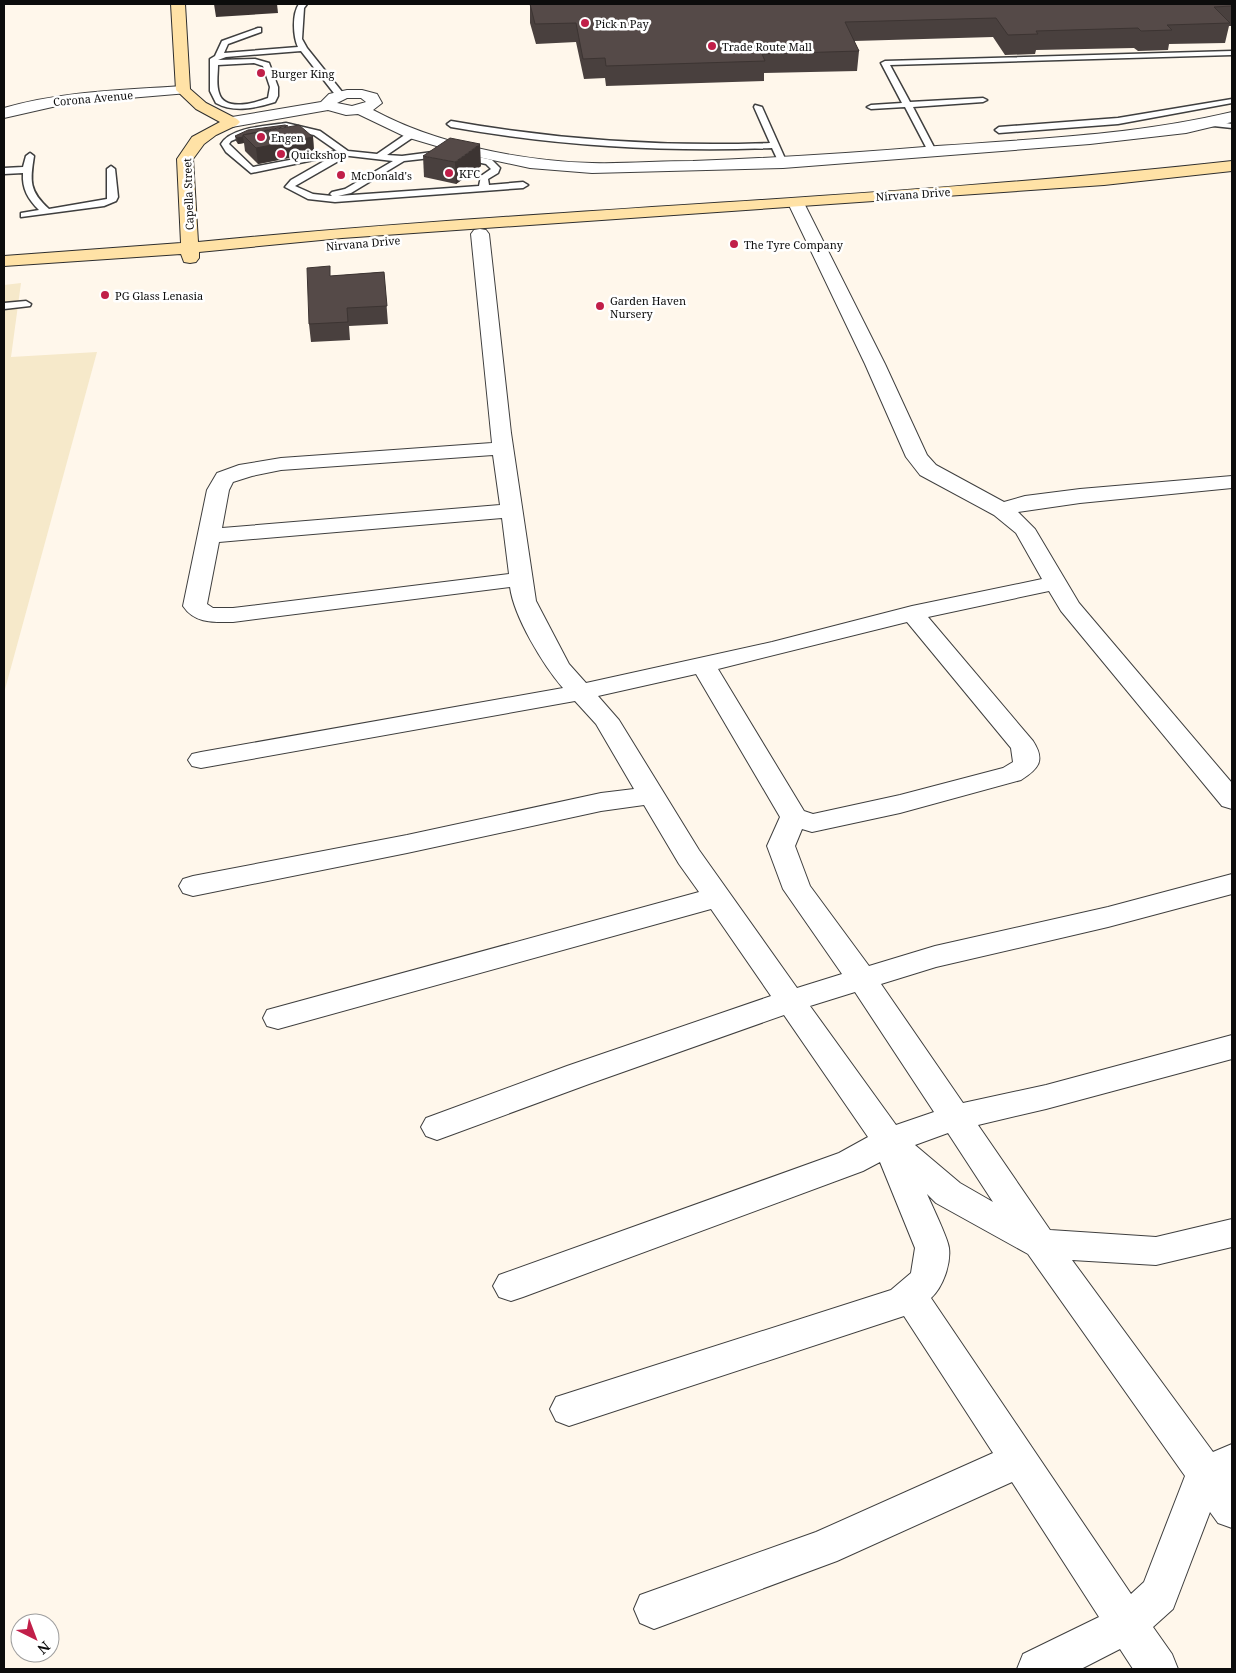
<svg xmlns="http://www.w3.org/2000/svg" width="1236" height="1673" viewBox="0 0 1236 1673" font-family="'Noto Serif',serif">
  <rect width="100%" height="100%" fill="#fff7eb"/>
  <path fill="#f6e9ca" d="M21,283L11,357L97,352L4,693V285Z"/>
  <g fill="none" stroke-linecap="round" stroke-linejoin="round">
    <defs>
      <g id="lane">
        <path d="M299,4H307L304,8L302,39L307,48L343,93V97H337L301,51L226,57L218,60L255,59L269,63L278,87V96L275,102C256,108 234,113 216,103L210,91V59L215,56L222,41L258,28H261V32L228,44L224,53L298,47C293,36 292,14 299,4ZM254,63L263,66L270,87L268,98C255,103 224,112 219,93C216,84 218,74 218,65Z"/>
        <path d="M1232,51V55L890,65L910,102L983,98L987,100L983,102L913,107L936,151L932,154L928,151L905,107L871,109L867,107L871,105L902,103L881,63L885,61Z"/>
        <path d="M1232,99V103L1118,124L999,133L995,130L999,127L1118,118Z"/>
        <path d="M755,105L762,107L787,163L786,165H780L772,148C664,152 558,146 451,127L447,124L451,121C557,140 662,147 770,143L754,107Z"/>
        <path d="M1207,120L1232,124V128L1204,125L1203,123Z"/>
        <path d="M286,123L320,131L348,151L377,154L409,132H415V136L387,155L402,156L448,150L492,160L500,168L498,173L488,179L489,185L523,182L528,185L523,188L335,202L308,199L285,187L291,180L333,156L251,173L226,152L221,144C231,127 267,126 286,123ZM286,129L314,135L337,151L253,167L229,144L231,141L253,132ZM341,155L393,161L345,189L332,192L330,194L332,196L313,194L295,186L342,159L343,157ZM448,156L486,164L491,169L481,176L479,186L338,196L351,193L404,161Z"/>
        <path d="M30,153L34,156C30,181 29,191 49,209L107,199V169L111,166L115,169L118,197L116,201L104,206L21,217V213L39,210C28,199 22,189 23,173L4,174V168L23,167L26,156Z"/>
        <path d="M26,301L31,304L30,306L4,309V303Z"/>
      </g>
      <g id="street">
        <path d="M183,86L188,87L190,90L188,93L70,103L4,118V108C62,91 123,90 183,86Z"/>
        <path d="M347,90H362L377,94L382,103L373,110C436,144 520,161 592,163C625,164 659,161 693,161C774,158 855,153 937,146C1035,139 1136,135 1232,112V122L1186,133L1090,144L783,168L592,173L530,168L460,153L406,137L358,114L346,115L328,110L232,127L227,125L224,122L227,119L232,117L321,102L329,94ZM347,98H361L366,102L352,106L337,103Z"/>
        <path d="M796,198L802,199L804,203L885,364L927,455L936,465L1004,502L1025,496L1080,489L1232,476V488L1080,503L1018,512L1035,529L1079,603L1232,783V809L1222,806L1061,611L1049,591L928,617L1033,741C1046,761 1038,769 1021,780L900,813L812,832L802,829L795,846L810,886L869,966L935,946L1108,907L1232,874V894L1108,927L936,967L881,984L963,1103L1046,1085L1232,1035V1059L1046,1109L978,1125L1050,1230L1156,1237L1232,1219V1247L1156,1265L1072,1260L1213,1452L1232,1444V1528L1218,1523L1210,1512L1173,1609L1153,1627L1172,1654L1178,1669H1133L1120,1649L1081,1669H1017L1023,1654L1099,1617L1012,1482L837,1561L654,1629L640,1623L634,1609L640,1595L816,1532L993,1453L904,1316L569,1426L556,1421L550,1409L556,1397L891,1290L911,1273L915,1248L880,1162L863,1171L523,1297L511,1301L499,1297L493,1286L499,1275L839,1153L868,1137L784,1015L589,1084L448,1136L437,1140L426,1136L421,1127L426,1118L567,1066L771,996L711,909L278,1029L267,1026L263,1018L267,1010L699,892L679,864L644,805L601,811L407,853L193,896L183,893L179,886L183,879L193,876L407,835L601,793L634,789L596,724L575,701L201,768L192,766L188,760L192,754L201,752L563,688C543,665 514,617 510,587L233,622C214,622 195,624 183,606L207,490L217,473L239,465L281,458L492,443L471,234L474,230L480,229L486,230L489,234L511,433L536,601L569,664L586,683L772,642L912,606L1042,579L1016,533L994,515L920,475L906,457L865,364L788,203L790,199ZM493,455L500,505L222,528L229,490L233,482L252,476L281,470ZM502,518L509,574L233,608H213L207,604L219,542ZM907,622L1011,748L1013,762L1003,768L900,795L813,814L804,811L718,669ZM696,674L780,817L767,846L783,889L842,974L797,988L699,850L619,720L598,696ZM855,992L934,1112L896,1125L810,1006ZM948,1133L993,1202L960,1183L915,1145ZM927,1194L936,1203L1028,1254L1185,1476L1144,1582L1131,1594L931,1298C943,1287 951,1264 949,1248C948,1238 932,1206 927,1194Z"/>
      </g>
      <path id="secondary" d="M171,4H185L190,89L206,103L237,119L240,122L237,125L216,135L204,144L193,159L198,242C542,208 888,199 1232,161V171L1104,185L342,238L199,252V258L196,262L190,263L184,262L181,254L4,266V256L181,243L177,159L192,137L220,122L196,109L176,90Z"/>
    </defs>
    <use href="#lane" stroke="#3f3f3f" stroke-width="3"/>
    <use href="#street" stroke="#3f3f3f" stroke-width="2"/>
    <use href="#secondary" stroke="#2e2e2e" stroke-width="2"/>
    <use href="#lane" fill="#fff" fill-rule="evenodd"/>
    <use href="#street" fill="#fff" fill-rule="evenodd"/>
    <use href="#secondary" fill="#ffe2a6" fill-rule="evenodd"/>
  </g>
  <g fill="#49403e">
    <path d="M530,4H1232V26H1229L1225,43L1169,44L1168,50L1138,51L1134,48L1036,50L1035,54L1005,55L993,37L854,41L859,51L857,71L764,73V81L606,86L605,78L584,79L576,42L536,44L530,23Z"/>
    <path d="M235,136L313,137L314,153L258,164L245,151L244,143L238,144L236,141Z"/>
    <path d="M423,156L481,166L456,184L424,177Z"/>
    <path d="M384,272L388,324L349,326L350,340L311,342L309,324L331,276Z"/>
  </g>
  <g fill="#3c3432">
    <path d="M214,4H277L278,13L216,17Z"/>
    <path d="M243,137L244,143L238,144L237,138Z"/>
    <path d="M313,137L314,153L258,164L256,148Z"/>
    <path d="M480,144L481,166L456,184L455,162Z"/>
  </g>
  <g fill="#554a48" stroke="#3c3432">
    <path d="M530,4H1232V6L1214,7L1230,23L1167,25L1172,30L1141,31L1138,28L1036,31L1038,34L1008,35L996,18L845,22L859,51L762,54L765,61L606,66L605,58L583,59L576,23L535,24Z"/>
    <path d="M285,125L288,126L243,135V137L237,138L235,136L248,130Z"/>
    <path d="M299,125L313,137L256,148L243,135Z"/>
    <path d="M450,138L480,144L455,162L423,156Z"/>
    <path d="M330,266V276L384,272L387,306L347,308L348,322L309,324L307,268Z"/>
  </g>
  <g fill="#c11f49" stroke="#fff" stroke-width="2">
    <circle cx="585" cy="23" r="5"/>
    <circle cx="712" cy="46" r="5"/>
    <circle cx="261" cy="73" r="5"/>
    <circle cx="261" cy="137" r="5"/>
    <circle cx="281" cy="154" r="5"/>
    <circle cx="449" cy="173" r="5"/>
    <circle cx="341" cy="175" r="5"/>
    <circle cx="734" cy="244" r="5"/>
    <circle cx="105" cy="295" r="5"/>
    <circle cx="600" cy="306" r="5"/>
  </g>
  <g text-anchor="middle" dominant-baseline="central" stroke-width="5" stroke-linejoin="round" paint-order="stroke">
    <g font-size="11" fill="#0c0c0c" stroke="#fff" text-anchor="start">
      <text x="595" y="23">Pick n Pay</text>
      <text x="722" y="46">Trade Route Mall</text>
      <text x="271" y="73">Burger King</text>
      <text x="271" y="137">Engen</text>
      <text x="291" y="154">Quickshop</text>
      <text x="459" y="173">KFC</text>
      <text x="351" y="175">McDonald's</text>
      <text x="744" y="244">The Tyre Company</text>
      <text x="115" y="295">PG Glass Lenasia</text>
      <text x="610" y="300">Garden Haven<tspan x="610" dy="13">Nursery</tspan></text>
    </g>
    <g font-size="11" fill="#0c0c0c" stroke="#fff">
      <text transform="translate(93 98) rotate(-5)">Corona Avenue</text>
      <text transform="translate(188 194) rotate(-92)">Capella Street</text>
      <text transform="translate(913 194) rotate(-4)">Nirvana Drive</text>
      <text transform="translate(363 243) rotate(-5)">Nirvana Drive</text>
    </g>
  </g>
  <rect width="1236" height="1673" fill="none" stroke="#0c0c0c" stroke-width="10"/>
  <g transform="translate(35 1638) rotate(138)"><circle r="24" fill="#ffffff" stroke="#9e9e9e"/>
  <path d="M0-4L9 19L0 12L-9 19Z" fill="#c11f49"/>
  <text y="-8" font-size="14" font-weight="bold" text-anchor="middle" fill="#0c0c0c">N</text>
  </g>
</svg>
